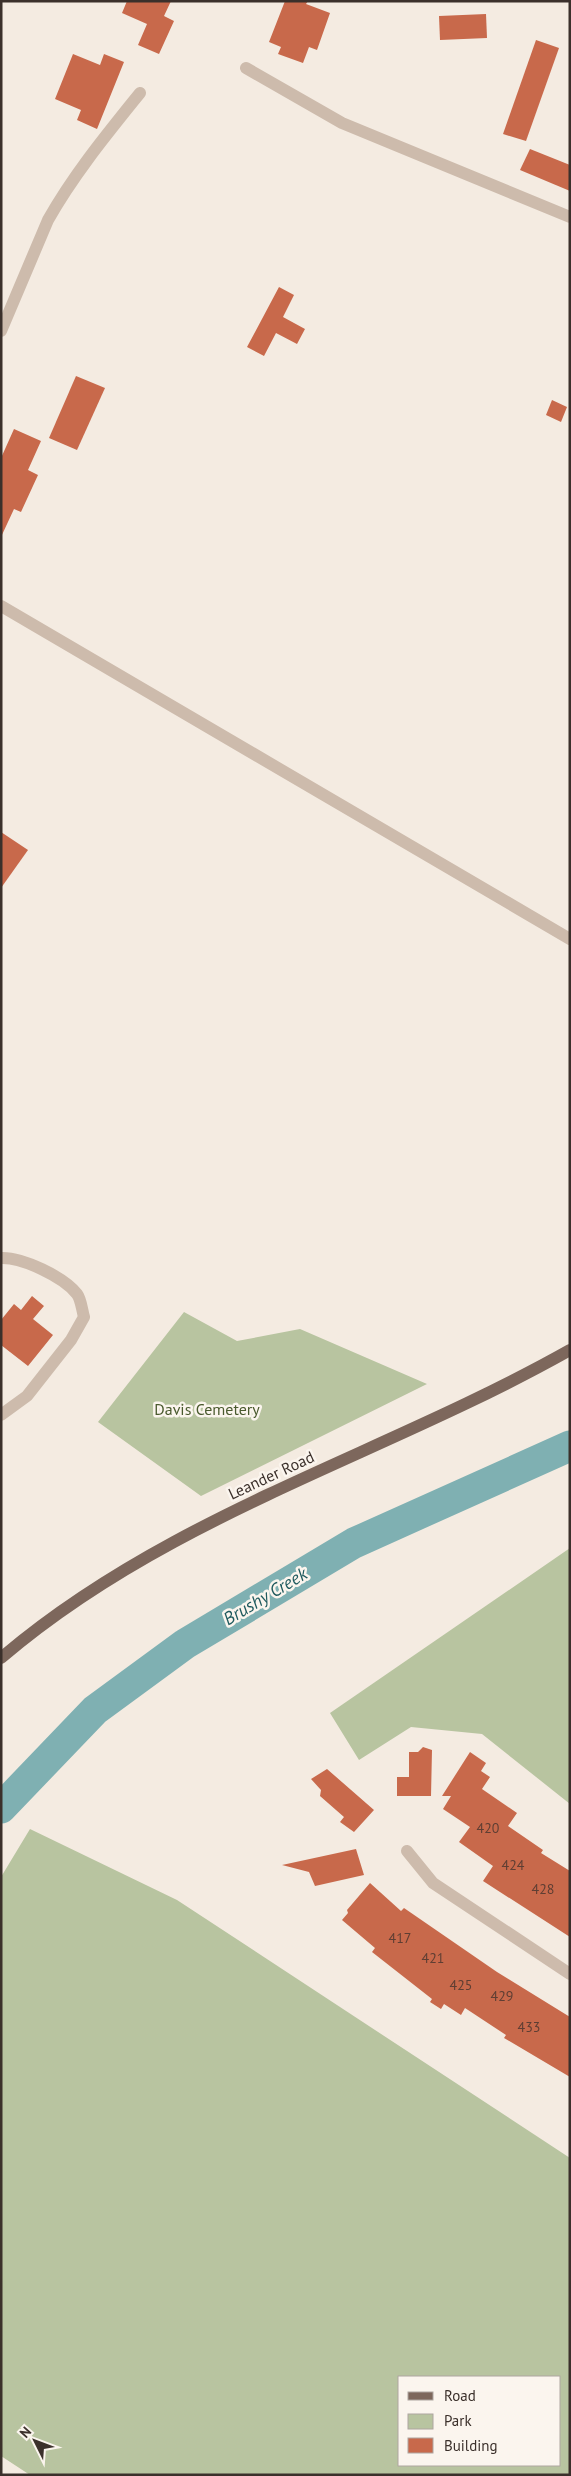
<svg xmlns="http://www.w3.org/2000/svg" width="571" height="2476" viewBox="0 0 571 2476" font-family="'PT Sans',sans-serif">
  <rect width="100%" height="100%" fill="#f4ebe1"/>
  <g fill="#b8c4a0" fill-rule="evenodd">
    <path d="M184,1312L237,1341L300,1329L427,1384L201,1496L98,1422Z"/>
    <path d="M570,1548V1804L482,1734L411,1727L359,1760L330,1713Z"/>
    <path d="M30,1829L177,1900L570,2158V2475H30L1,2456V1877ZM560,2377V2465H400V2377Z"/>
  </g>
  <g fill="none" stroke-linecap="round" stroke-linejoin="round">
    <path stroke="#7fb0b2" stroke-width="31" d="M1,1808L95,1710L185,1644L354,1543L570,1446"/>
  </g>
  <g fill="#c8694b">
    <path d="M127,1H171L164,16L174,21L159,54L138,45L147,24L122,13Z"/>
    <path d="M285,1H308L306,4L330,13L317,50L309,47L303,63L278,54L281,47L269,42Z"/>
    <path d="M486,14L487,38L440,40L439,16Z"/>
    <path d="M536,40L559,48L526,141L503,134Z"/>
    <path d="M73,54L100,65L104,54L124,62L97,129L77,120L81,110L55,99Z"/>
    <path d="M530,149L570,165V191L520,170Z"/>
    <path d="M279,287L294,295L283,317L305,329L297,344L276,333L264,356L247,347Z"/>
    <path d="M76,376L105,388L77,450L49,438Z"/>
    <path d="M552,400L567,407L561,422L546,415Z"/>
    <path d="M14,429L41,441L28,470L38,475L21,512L14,509L1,537V458Z"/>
    <path d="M1,832L28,850L1,888Z"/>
    <path d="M32,1296L44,1306L33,1319L53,1335L28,1366L1,1345V1320L14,1304L21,1310Z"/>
    <path d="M423,1747L432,1750L431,1796H397V1777H409V1752H418Z"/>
    <path d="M470,1752L486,1763L481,1771L490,1777L482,1789L517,1813L508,1826L543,1850L541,1853L570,1871V1937L483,1881L493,1866L459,1842L470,1827L443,1809L451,1796H442Z"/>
    <path d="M327,1769L374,1810L354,1832L340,1822L344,1817L320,1796L321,1790L311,1779Z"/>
    <path d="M356,1849L364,1875L315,1886L309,1872L282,1865Z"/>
    <path d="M370,1883L401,1911L404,1908L497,1972L570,2017V2077L504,2038L506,2035L465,2008L461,2015L444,2004L441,2009L430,2002L432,1999L372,1952L375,1948L342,1920L348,1913L347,1910Z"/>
  </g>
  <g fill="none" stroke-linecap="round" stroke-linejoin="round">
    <g stroke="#cdbbac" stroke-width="12">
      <path d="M246,68L342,123L570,217"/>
      <path d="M1,331L48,220C74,174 107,134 140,93"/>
      <path d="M1,606L570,939"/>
      <path d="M1,1258C22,1257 64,1277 77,1294C81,1299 82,1310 84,1317L71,1340L27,1396L1,1415"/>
      <path d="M407,1851L433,1883L570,1974"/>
    </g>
    <path stroke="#7d675c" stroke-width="12" d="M1,1658C168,1515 382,1456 570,1350"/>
  </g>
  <g text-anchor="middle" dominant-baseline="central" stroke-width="5" stroke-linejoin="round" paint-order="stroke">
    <g font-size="14" fill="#5e3e33">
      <text x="488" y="1828">420</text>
      <text x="513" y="1865">424</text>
      <text x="543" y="1889">428</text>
      <text x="400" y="1938">417</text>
      <text x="433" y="1958">421</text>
      <text x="461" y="1985">425</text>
      <text x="502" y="1996">429</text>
      <text x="529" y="2027">433</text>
    </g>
    <g font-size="16" fill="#4a5a2e" stroke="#fbf5ee">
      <text x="207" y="1409">Davis Cemetery</text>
    </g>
    <g font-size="16" fill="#3b302b" stroke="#fbf5ee">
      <text transform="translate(271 1475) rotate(-25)">Leander Road</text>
    </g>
    <g font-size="18" font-style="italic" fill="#1f5a5e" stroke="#fbf5ee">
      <text transform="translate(265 1596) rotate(-31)">Brushy Creek</text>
    </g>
  </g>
  <rect width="571" height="2476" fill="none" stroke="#3b302b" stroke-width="5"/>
  <rect x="398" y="2376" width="162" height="90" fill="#fbf5ee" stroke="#aea6a0"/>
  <rect x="408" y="2392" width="25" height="8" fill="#7d675c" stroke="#aea6a0"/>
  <text x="444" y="2401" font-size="15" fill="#3b302b">Road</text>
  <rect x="408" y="2414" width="25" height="15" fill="#b8c4a0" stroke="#aea6a0"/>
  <text x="444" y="2426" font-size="15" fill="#3b302b">Park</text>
  <rect x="408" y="2438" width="25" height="15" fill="#c8694b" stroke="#aea6a0"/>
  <text x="444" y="2451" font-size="15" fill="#3b302b">Building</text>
  <g transform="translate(35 2441) rotate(312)" stroke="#fbf5ee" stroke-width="4" paint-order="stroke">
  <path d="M0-4L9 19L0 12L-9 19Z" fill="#3b302b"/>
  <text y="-8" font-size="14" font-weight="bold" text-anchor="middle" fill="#3b302b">N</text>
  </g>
</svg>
